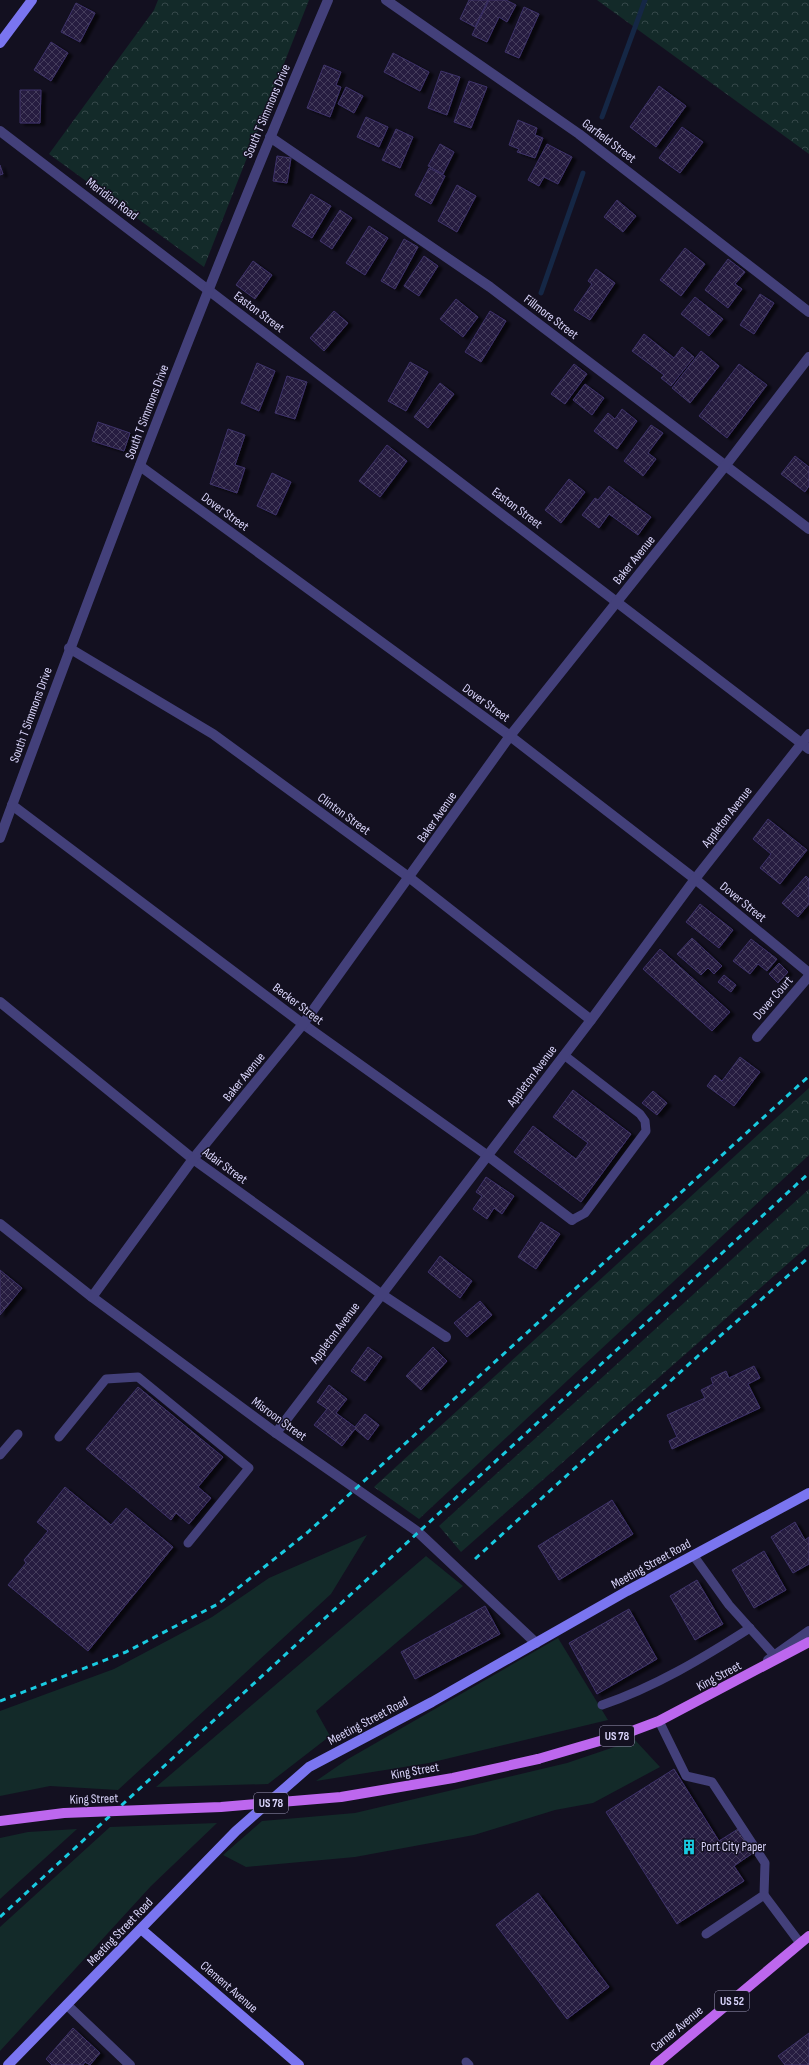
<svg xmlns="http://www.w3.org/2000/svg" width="809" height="2065" viewBox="0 0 809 2065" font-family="'Sofia Sans Condensed',sans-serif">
  <defs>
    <pattern id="forest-crowns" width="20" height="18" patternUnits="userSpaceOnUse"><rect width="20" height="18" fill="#132a29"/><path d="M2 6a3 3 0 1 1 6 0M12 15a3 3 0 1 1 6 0" fill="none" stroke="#354849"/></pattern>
    <pattern id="building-cross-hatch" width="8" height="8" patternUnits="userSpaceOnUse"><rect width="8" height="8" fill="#251e3f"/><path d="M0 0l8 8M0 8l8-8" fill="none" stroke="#443e5c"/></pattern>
    <filter id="shadow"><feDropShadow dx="4.5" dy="2.5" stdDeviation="1" flood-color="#0009"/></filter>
  </defs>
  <rect width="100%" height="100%" fill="#131020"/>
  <g fill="#132a29">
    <path d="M367,1535L331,1594L118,1790L50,1786L0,1796V1711L114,1669L212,1617L269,1578Z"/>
    <path d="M426,1556L463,1586L316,1711L330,1736L268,1784L156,1787Z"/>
    <path d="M558,1638L608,1720L429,1763L316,1781L348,1759Z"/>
    <path d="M635,1740L660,1767L593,1803L555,1810L474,1835L355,1857L246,1867L223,1855L262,1821L355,1813L567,1763Z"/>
    <path d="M217,1823L151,1886L0,2051V1927L110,1827Z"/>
    <path d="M77,1829L0,1899V1838L28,1832Z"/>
  </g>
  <g fill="url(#forest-crowns)">
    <path d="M158,0H309L204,267L49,154L154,10Z"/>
    <path d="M597,0H809V154Z"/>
    <path d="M809,1088V1155L419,1519L374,1487Z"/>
    <path d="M809,1189V1245L461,1552L439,1526Z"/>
  </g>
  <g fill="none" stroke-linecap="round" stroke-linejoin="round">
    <g stroke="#152745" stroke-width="5">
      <path d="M602,117L645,0"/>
      <path d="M541,293L583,173"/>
    </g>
  </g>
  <g fill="url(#building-cross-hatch)" stroke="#3e3269" filter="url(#shadow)">
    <path d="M469,0H488L475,27L460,19Z"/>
    <path d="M489,0H506L516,5L507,22L499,17L487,42L472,35Z"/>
    <path d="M76,3L95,13L80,42L61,32Z"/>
    <path d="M524,7L539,14L519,58L505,52Z"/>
    <path d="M51,42L68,53L51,81L34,70Z"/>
    <path d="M393,53L429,72L420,91L384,72Z"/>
    <path d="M324,65L341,72L336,85L341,87L330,117L307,108Z"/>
    <path d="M441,71L460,77L447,115L428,108Z"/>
    <path d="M469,81L487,87L471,128L454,122Z"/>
    <path d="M659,86L686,106L656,147L630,127Z"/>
    <path d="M346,87L363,96L354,113L338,104Z"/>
    <path d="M20,90H41L40,123H20Z"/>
    <path d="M366,117L388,127L379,147L357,137Z"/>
    <path d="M518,120L537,128L535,135L543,138L535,158L517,152L519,149L509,145Z"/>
    <path d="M682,127L703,142L680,173L659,158Z"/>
    <path d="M396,129L413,137L400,168L382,160Z"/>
    <path d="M440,144L454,152L443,174L428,166Z"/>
    <path d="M547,144L572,157L558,184L544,177L539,186L528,180Z"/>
    <path d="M277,156L291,158L287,183L273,181Z"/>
    <path d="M0,165L3,174L0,175Z"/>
    <path d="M429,168L445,176L431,204L415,195Z"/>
    <path d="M457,185L476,196L457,232L438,221Z"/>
    <path d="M311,194L331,206L312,238L292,226Z"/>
    <path d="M617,200L636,216L623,232L604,217Z"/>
    <path d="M340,210L352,218L332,249L320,241Z"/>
    <path d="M369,226L388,238L365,275L346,263Z"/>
    <path d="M404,239L418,247L395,289L381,281Z"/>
    <path d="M685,248L705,264L681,296L660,280Z"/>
    <path d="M424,256L438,266L419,296L404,286Z"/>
    <path d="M728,259L745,272L735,284L742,289L728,308L705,290Z"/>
    <path d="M253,261L272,275L255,299L236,285Z"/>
    <path d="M596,269L615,283L590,320L574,310L592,284L588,281Z"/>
    <path d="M760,294L774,303L754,334L740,325Z"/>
    <path d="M695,297L723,319L709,336L681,314Z"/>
    <path d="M456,299L478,317L463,337L440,319Z"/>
    <path d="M334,311L348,323L324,351L310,338Z"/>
    <path d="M490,311L506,321L481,362L465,352Z"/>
    <path d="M644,334L674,358L682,347L694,357L671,386L661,378L664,375L632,351Z"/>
    <path d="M701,351L719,366L690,403L672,388Z"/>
    <path d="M410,362L428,372L406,411L388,401Z"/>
    <path d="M257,363L275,371L259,411L241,403Z"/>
    <path d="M574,364L587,374L565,404L551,394Z"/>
    <path d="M739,364L767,385L727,438L699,416Z"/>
    <path d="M287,376L307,382L295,419L275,413Z"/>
    <path d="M440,383L454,394L428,428L414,417Z"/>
    <path d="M585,384L604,398L592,415L573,400Z"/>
    <path d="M622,409L637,421L617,449L594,431L608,413L615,419Z"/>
    <path d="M98,422L130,433L124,451L92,441Z"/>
    <path d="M651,425L663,433L648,453L656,459L643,476L624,461Z"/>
    <path d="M228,429L245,435L235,465L245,468L237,493L210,484Z"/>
    <path d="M387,445L407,461L380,497L359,481Z"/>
    <path d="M795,456L809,467V486L805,492L781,474Z"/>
    <path d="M272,473L291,482L276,515L257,506Z"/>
    <path d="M569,479L585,492L561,523L545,510Z"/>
    <path d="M609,486L651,517L638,535L609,514L599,528L582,515L595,498L598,500Z"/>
    <path d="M768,819L807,850L780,884L760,868L771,854L753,839Z"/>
    <path d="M806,876L809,879V904L798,917L782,903Z"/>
    <path d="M700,904L733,930L719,948L686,922Z"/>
    <path d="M692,938L722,966L714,974L708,968L701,975L677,954Z"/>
    <path d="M751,939L777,959L767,971L758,964L750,974L733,961Z"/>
    <path d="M660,949L730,1012L712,1031L643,969Z"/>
    <path d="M779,963L788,972L778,983L769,974Z"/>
    <path d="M724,975L736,985L731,992L718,982Z"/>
    <path d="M740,1057L760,1072L734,1106L707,1086L715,1075L722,1081Z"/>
    <path d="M573,1090L631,1134L581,1202L514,1152L533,1126L576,1159L588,1143L553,1117Z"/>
    <path d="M653,1091L667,1103L657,1115L642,1103Z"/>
    <path d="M486,1177L514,1196L502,1214L494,1208L487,1219L473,1209L482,1196L476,1192Z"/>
    <path d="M541,1222L560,1234L536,1269L518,1257Z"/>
    <path d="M440,1256L472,1281L460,1298L428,1272Z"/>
    <path d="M0,1270L22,1288L0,1315Z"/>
    <path d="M480,1301L492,1315L467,1337L454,1323Z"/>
    <path d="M368,1347L382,1357L365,1381L351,1371Z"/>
    <path d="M433,1347L447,1361L421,1390L406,1376Z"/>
    <path d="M754,1366L760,1378L748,1384L760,1408L672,1449L669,1441L677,1437L667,1415L705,1398L701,1390L713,1384L711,1378L726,1371L729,1378Z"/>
    <path d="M329,1385L347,1399L336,1413L355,1427L365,1414L379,1425L368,1440L355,1429L342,1446L314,1425L327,1409L317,1402Z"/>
    <path d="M138,1387L223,1457L198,1487L211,1498L189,1524L176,1513L171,1520L86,1449Z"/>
    <path d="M65,1487L111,1525L126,1508L173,1547L88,1651L8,1585L26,1563L24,1560L48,1531L37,1522Z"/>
    <path d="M612,1500L633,1534L559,1580L538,1546Z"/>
    <path d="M795,1522L805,1540L809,1537V1564L793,1573L771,1537Z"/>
    <path d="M764,1551L786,1590L754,1608L732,1570Z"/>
    <path d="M697,1580L723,1624L695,1640L670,1596Z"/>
    <path d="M485,1606L500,1634L415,1679L401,1652Z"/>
    <path d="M629,1609L657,1659L597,1694L569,1643Z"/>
    <path d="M674,1769L719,1841L738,1829L753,1853L734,1866L744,1881L677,1924L606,1812Z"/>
    <path d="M538,1893L609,1987L567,2019L496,1925Z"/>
    <path d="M73,2028L100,2053L90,2065L85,2062L83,2065H52L46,2059Z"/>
    <path d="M809,2033V2065H785L778,2056Z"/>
  </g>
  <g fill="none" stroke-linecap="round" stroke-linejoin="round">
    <g stroke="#43407a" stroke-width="9">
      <path d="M564,1055L640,1114L645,1121L646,1131L585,1213L572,1220"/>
      <path d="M59,1437L106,1379L138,1377L249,1468L188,1543"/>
      <path d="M0,1455L18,1434"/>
      <path d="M693,1555L729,1605L774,1655"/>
      <path d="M602,1705C655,1687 703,1658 750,1628"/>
      <path d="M659,1721L686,1776L712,1782L765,1863L764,1895L706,1934"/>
      <path d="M764,1895L800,1943"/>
      <path d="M466,2062L469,2065"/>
    </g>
    <g stroke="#43407a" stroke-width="10">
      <path d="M386,0L579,134L809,312"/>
      <path d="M0,131L809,749"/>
      <path d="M270,137L490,287L809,529"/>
      <path d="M140,466L510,736L695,879L809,973"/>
      <path d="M69,648L213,734L410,878L591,1020"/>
      <path d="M12,805L303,1024L488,1156L572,1220"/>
      <path d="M0,838C104,556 210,276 328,0"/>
      <path d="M0,1002L193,1159L381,1294L446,1337"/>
      <path d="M757,1037L809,976"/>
      <path d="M0,1224L92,1297L276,1433L418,1532L536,1643"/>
      <path d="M92,1297L193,1159L303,1024L510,736L726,465L809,357"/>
      <path d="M276,1433L591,1020L695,879L809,734"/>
      <path d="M768,1660L809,1631"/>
      <path d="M67,2005L130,2065"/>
    </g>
    <g stroke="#7a75f0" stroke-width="10">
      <path d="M0,43L32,0"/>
      <path d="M141,1929L299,2065"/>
      <path d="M8,2065L236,1831L309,1767L432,1702L627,1591L809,1493"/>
    </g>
    <g stroke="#bd67ee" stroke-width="10">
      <path d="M538,1759L627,1733L659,1721L809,1642"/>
      <path d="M655,2065L809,1936"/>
    </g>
    <g stroke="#19cbe1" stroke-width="3" stroke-dasharray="6 5" stroke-linecap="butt">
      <path d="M475,1559L710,1345L809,1257"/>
      <path d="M0,1701L126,1652L218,1604L308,1532L809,1076"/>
      <path d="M0,1917L809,1173"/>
    </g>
    <path stroke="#bd67ee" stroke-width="10" d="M0,1821L64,1813L221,1807L341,1797L453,1778L538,1759"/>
  </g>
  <defs>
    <symbol id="building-bare" viewBox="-9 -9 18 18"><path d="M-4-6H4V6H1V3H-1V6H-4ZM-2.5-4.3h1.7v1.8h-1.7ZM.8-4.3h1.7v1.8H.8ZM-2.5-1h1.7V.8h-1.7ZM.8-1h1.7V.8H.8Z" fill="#19cbe1" stroke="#131020" stroke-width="2.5" paint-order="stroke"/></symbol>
  </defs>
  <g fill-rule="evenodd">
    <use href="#building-bare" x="678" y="1836" width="22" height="22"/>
  </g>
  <g text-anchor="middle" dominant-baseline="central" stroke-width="3" stroke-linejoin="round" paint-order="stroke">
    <g fill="#131020" stroke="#9e99b9" stroke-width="1">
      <rect x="600" y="1726" width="34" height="20" rx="3"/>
      <rect x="254" y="1793" width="34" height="20" rx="3"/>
      <rect x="715" y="1991" width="34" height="20" rx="3"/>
    </g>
    <g font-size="12" font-weight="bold" fill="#d9d4fa">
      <text x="617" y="1736">US 78</text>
      <text x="271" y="1803">US 78</text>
      <text x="732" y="2001">US 52</text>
    </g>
    <g font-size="13" fill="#d9d4fa" stroke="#131020">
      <text transform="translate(267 111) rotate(-67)">South T Simmons Drive</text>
      <text transform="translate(609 141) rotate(37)">Garfield Street</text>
      <text transform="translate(112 199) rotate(37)">Meridian Road</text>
      <text transform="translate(259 312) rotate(37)">Easton Street</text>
      <text transform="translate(551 317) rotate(37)">Fillmore Street</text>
      <text transform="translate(147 412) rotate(-69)">South T Simmons Drive</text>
      <text transform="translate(517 508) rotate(37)">Easton Street</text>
      <text transform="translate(225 512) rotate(36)">Dover Street</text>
      <text transform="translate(634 560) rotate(-51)">Baker Avenue</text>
      <text transform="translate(486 703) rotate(36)">Dover Street</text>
      <text transform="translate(31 715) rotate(-70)">South T Simmons Drive</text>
      <text transform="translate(344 814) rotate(36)">Clinton Street</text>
      <text transform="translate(437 817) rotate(-55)">Baker Avenue</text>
      <text transform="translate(727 817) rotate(-52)">Appleton Avenue</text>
      <text transform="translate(743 902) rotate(39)">Dover Street</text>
      <text transform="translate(773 998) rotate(-49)">Dover Court</text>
      <text transform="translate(298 1004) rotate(37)">Becker Street</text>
      <text transform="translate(532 1076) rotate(-53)">Appleton Avenue</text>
      <text transform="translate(244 1077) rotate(-51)">Baker Avenue</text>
      <text transform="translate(225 1166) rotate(36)">Adair Street</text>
      <text transform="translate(335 1333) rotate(-53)">Appleton Avenue</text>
      <text transform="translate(279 1419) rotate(36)">Misroon Street</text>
      <text transform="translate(651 1564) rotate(-29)">Meeting Street Road</text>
      <text transform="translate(719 1676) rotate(-28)">King Street</text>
      <text transform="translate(368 1721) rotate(-28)">Meeting Street Road</text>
      <text transform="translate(415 1771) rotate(-10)">King Street</text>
      <text transform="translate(94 1799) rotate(-2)">King Street</text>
      <text transform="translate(120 1932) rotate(-46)">Meeting Street Road</text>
      <text transform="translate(229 1987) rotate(41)">Clement Avenue</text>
      <text transform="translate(677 2029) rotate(-40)">Carner Avenue</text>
    </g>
    <g font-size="13" fill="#d9d4fa" stroke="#131020" text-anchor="start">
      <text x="701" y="1847">Port City Paper</text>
    </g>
  </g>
</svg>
